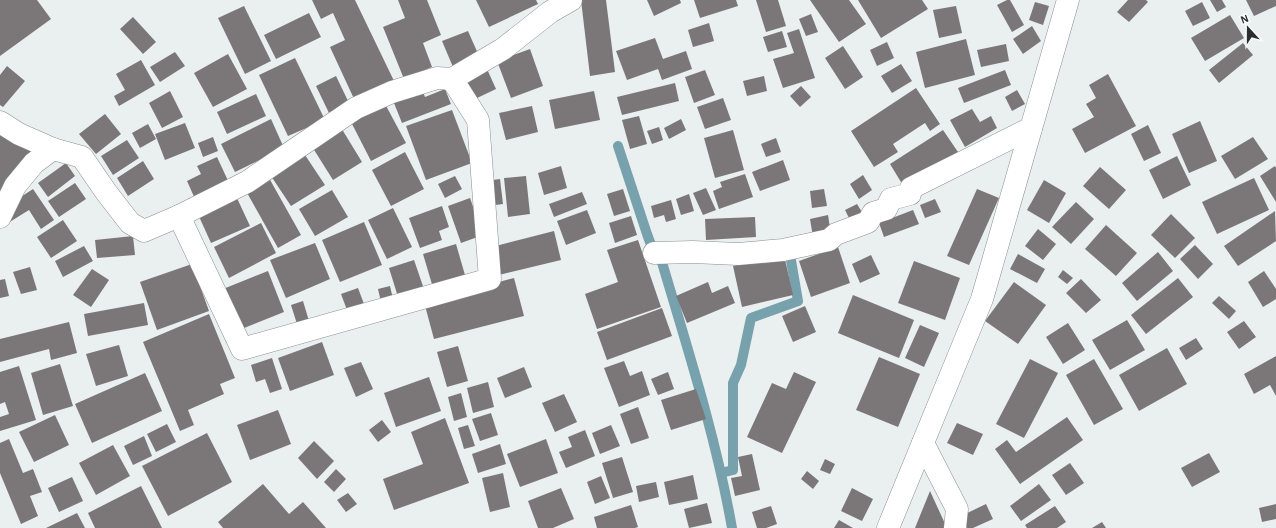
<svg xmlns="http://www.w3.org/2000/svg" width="1276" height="528" viewBox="0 0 1276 528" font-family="'Alegreya Sans',sans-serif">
  <rect width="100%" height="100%" fill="#eaeff0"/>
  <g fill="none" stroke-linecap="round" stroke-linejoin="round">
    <g stroke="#77a1ac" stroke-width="10">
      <path d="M618,146L647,234L654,253L661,259C687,347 716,437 732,528"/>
      <path d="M721,473L733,470V383L741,365L751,318L798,301L789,249"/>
    </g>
  </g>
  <g fill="#7b7778">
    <path d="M0,0H37L51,19L0,56Z"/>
    <path d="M312,0H355L395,83L355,101L330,47L345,40L333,13L321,19Z"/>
    <path d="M398,0H427L441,35L423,43L432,67L404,79L383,27L405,18Z"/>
    <path d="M476,0H536L538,4L489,27Z"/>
    <path d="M581,0H606L615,72L590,76Z"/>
    <path d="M647,0H680L681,3L654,16Z"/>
    <path d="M694,0H736L738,6L700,18Z"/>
    <path d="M756,0H778L786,26L766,32Z"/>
    <path d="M810,0H849L866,24L839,42Z"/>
    <path d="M858,0H922L928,9L881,38Z"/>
    <path d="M1007,0H1010L1024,25L1012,32L997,5Z"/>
    <path d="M1128,0H1146L1148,2L1129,22L1117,12Z"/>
    <path d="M1210,0H1222L1226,7L1217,12Z"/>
    <path d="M1246,0H1276V6L1254,16Z"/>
    <path d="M1035,2L1049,6L1043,25L1029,20Z"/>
    <path d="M1202,2L1210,18L1193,26L1185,11Z"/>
    <path d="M244,6L271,61L245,74L218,18Z"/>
    <path d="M956,6L962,33L939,38L933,10Z"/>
    <path d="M309,13L321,37L276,59L264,35Z"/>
    <path d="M811,14L818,32L806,36L799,19Z"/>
    <path d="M1230,15L1244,38L1205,61L1191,38Z"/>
    <path d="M133,17L156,42L143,54L120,29Z"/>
    <path d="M709,23L714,41L693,47L688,30Z"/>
    <path d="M1032,26L1041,41L1023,54L1013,39Z"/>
    <path d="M799,29L815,78L783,88L773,59L794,53L787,33Z"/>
    <path d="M468,31L479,56L453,67L442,41Z"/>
    <path d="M782,31L787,47L768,52L763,37Z"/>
    <path d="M655,38L663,59L686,51L692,69L662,80L658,69L627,80L616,51Z"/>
    <path d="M966,39L975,75L925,88L916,52Z"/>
    <path d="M887,42L894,58L877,66L870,50Z"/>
    <path d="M1243,43L1253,55L1219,83L1209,70Z"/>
    <path d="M1006,44L1009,61L981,67L977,50Z"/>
    <path d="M843,46L863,77L845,89L825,58Z"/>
    <path d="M530,49L543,86L511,98L497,61Z"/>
    <path d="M175,52L185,66L160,82L150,67Z"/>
    <path d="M228,54L247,89L213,107L194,73Z"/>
    <path d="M295,58L325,120L288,136L259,75Z"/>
    <path d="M141,60L155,85L119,106L114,96L125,90L116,74Z"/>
    <path d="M901,64L912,81L892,93L881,76Z"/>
    <path d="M7,66L25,81L3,107L0,105V75Z"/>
    <path d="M487,69L496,89L475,99L466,80Z"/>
    <path d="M705,70L715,95L694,103L685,77Z"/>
    <path d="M1005,70L1011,85L964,103L958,88Z"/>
    <path d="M1108,74L1136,126L1085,153L1072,129L1094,117L1086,104L1096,98L1089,85Z"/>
    <path d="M336,76L349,103L329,113L316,86Z"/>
    <path d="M764,76L767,91L747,96L743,81Z"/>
    <path d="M675,83L679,101L622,115L617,97Z"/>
    <path d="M801,86L811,97L800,107L790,96Z"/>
    <path d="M421,87L425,97L445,89L451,104L402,123L392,98Z"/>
    <path d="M916,88L940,124L930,131L925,123L893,144L898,152L874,167L851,131Z"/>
    <path d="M1017,90L1025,104L1012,111L1005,97Z"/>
    <path d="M170,91L183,117L162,128L149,103Z"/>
    <path d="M594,91L600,120L555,129L549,100Z"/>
    <path d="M256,94L266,116L227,134L217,112Z"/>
    <path d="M723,98L731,120L705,129L697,107Z"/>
    <path d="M384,102L406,143L371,161L350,120Z"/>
    <path d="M532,106L538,132L506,140L499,113Z"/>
    <path d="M972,109L980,122L991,116L997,128L965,147L950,120Z"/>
    <path d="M452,110L472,163L426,180L406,126Z"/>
    <path d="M105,114L121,134L96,154L79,134Z"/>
    <path d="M639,116L647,144L630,149L622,120Z"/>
    <path d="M271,119L284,148L235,172L221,144Z"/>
    <path d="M681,119L686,130L669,139L664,128Z"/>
    <path d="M1200,121L1217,161L1189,173L1172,134Z"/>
    <path d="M185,123L195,148L165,160L155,134Z"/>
    <path d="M148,124L156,139L140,148L132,133Z"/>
    <path d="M1148,125L1161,153L1144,161L1131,134Z"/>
    <path d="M340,126L362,162L333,180L311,145Z"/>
    <path d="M659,127L663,140L652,144L647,131Z"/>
    <path d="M0,129L33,146L0,208Z"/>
    <path d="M733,130L744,170L715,178L704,138Z"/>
    <path d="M943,130L958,152L904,187L890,164Z"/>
    <path d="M213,137L218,151L203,157L198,143Z"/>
    <path d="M1253,137L1268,159L1235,179L1221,156Z"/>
    <path d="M776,138L781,152L766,157L761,144Z"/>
    <path d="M127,140L139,158L113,175L101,156Z"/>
    <path d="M405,152L424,189L391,206L372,170Z"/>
    <path d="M305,155L325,185L291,206L271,176Z"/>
    <path d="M1177,156L1191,185L1163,199L1149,170Z"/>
    <path d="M217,157L230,185L196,201L187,181L201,174L197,166Z"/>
    <path d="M783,160L790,180L760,191L752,172Z"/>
    <path d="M143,161L154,179L128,196L117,178Z"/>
    <path d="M66,163L75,176L48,197L38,183Z"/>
    <path d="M561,166L567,188L544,195L538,173Z"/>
    <path d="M1275,166L1276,168V202L1260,176Z"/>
    <path d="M1100,167L1126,190L1109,209L1083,186Z"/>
    <path d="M745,174L753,197L719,209L713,191L722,187L720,182Z"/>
    <path d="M863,175L872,190L859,199L850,184Z"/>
    <path d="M455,176L462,189L445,198L438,184Z"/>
    <path d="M526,176L530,214L508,217L504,178Z"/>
    <path d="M269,178L301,235L278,248L246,191Z"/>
    <path d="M1254,178L1269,210L1217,234L1202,202Z"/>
    <path d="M500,179L503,204L488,206L485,181Z"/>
    <path d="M1044,180L1066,193L1049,223L1027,210Z"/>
    <path d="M75,183L86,199L59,217L48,201Z"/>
    <path d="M706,188L716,210L703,215L693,193Z"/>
    <path d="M33,189L54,220L41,229L29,210L8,223L10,204Z"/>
    <path d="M623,189L630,211L614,216L607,194Z"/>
    <path d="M824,189L827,206L812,208L810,191Z"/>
    <path d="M977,189L999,198L969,265L947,256Z"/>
    <path d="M332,190L348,217L315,236L299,209Z"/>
    <path d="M582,192L587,204L554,217L549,204Z"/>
    <path d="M689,194L694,211L681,215L676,199Z"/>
    <path d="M236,196L250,226L211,243L197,212Z"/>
    <path d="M470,198L483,235L461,243L448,206Z"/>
    <path d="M935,199L941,212L925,218L920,205Z"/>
    <path d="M671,200L676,219L666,222L664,215L654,218L651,206Z"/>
    <path d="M1076,202L1094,219L1071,244L1052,227Z"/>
    <path d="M857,204L865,217L852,224L845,210Z"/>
    <path d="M442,206L449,227L439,231L442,240L420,248L409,218Z"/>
    <path d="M393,208L412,247L387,259L368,220Z"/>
    <path d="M587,210L596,233L566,245L557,221Z"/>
    <path d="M913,210L919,224L884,237L879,223Z"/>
    <path d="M1275,211L1276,241L1238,266L1224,246Z"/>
    <path d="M1171,214L1195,238L1175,258L1151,235Z"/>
    <path d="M828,215L831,234L813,237L810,219Z"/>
    <path d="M631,216L637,235L615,243L609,223Z"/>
    <path d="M755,217L756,237L706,240L705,219Z"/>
    <path d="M63,220L77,241L51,258L37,237Z"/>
    <path d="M364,222L382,265L340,282L322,240Z"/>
    <path d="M261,223L276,253L229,278L214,247Z"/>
    <path d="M1106,225L1137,253L1116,276L1085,249Z"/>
    <path d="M1038,229L1056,244L1043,260L1025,246Z"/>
    <path d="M554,231L561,260L499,275L492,247Z"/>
    <path d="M133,236L135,255L97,258L95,240Z"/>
    <path d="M638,240L661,307L597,329L585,294L618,282L607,250Z"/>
    <path d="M315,243L330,279L286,298L270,260Z"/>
    <path d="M456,244L467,282L434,291L423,254Z"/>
    <path d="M1195,245L1213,264L1198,279L1180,259Z"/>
    <path d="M84,246L93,261L63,277L55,261Z"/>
    <path d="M838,247L850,283L811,297L799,261Z"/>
    <path d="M1158,252L1173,271L1137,301L1122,283Z"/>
    <path d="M1018,254L1045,269L1037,283L1010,269Z"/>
    <path d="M784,255L793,295L742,307L733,266Z"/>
    <path d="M871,255L880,274L860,283L852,264Z"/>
    <path d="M414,260L425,292L399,300L389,268Z"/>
    <path d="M914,261L960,278L945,320L898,303Z"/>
    <path d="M192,264L209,311L157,330L140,282Z"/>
    <path d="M30,267L37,290L21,294L13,272Z"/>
    <path d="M92,269L109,280L91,307L73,295Z"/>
    <path d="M1063,270L1073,278L1067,284L1058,277Z"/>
    <path d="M268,271L284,312L239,330L223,289Z"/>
    <path d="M1264,271L1276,289V299L1263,307L1248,282Z"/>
    <path d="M514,278L524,316L434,339L424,302Z"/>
    <path d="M1178,278L1193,297L1146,334L1131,315Z"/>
    <path d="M5,279L9,296L0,298V280Z"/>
    <path d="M1081,279L1101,300L1086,313L1066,293Z"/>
    <path d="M708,282L712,293L728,286L735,303L687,323L676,296Z"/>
    <path d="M1014,282L1046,305L1018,344L985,321Z"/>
    <path d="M390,286L393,299L381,302L378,289Z"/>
    <path d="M358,288L364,304L347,310L341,294Z"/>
    <path d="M853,295L914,320L899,358L838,333Z"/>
    <path d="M1219,296L1236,311L1229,319L1212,303Z"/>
    <path d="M303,301L309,321L297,324L291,305Z"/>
    <path d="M144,303L148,325L88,336L84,314Z"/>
    <path d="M805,306L816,332L793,342L782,316Z"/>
    <path d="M662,308L672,336L607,360L597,332Z"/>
    <path d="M209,314L235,378L220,384L224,394L188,410L194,425L180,431L143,342Z"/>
    <path d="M1127,320L1145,350L1110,370L1092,340Z"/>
    <path d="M1244,321L1256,337L1239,349L1227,332Z"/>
    <path d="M69,322L77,353L51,360L49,349L0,362V339Z"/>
    <path d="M1068,323L1085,350L1063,364L1046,337Z"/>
    <path d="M920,325L939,333L924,367L905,358Z"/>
    <path d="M1196,338L1203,349L1186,360L1179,348Z"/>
    <path d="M322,342L334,375L290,391L278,358Z"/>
    <path d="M119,345L128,376L96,386L86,354Z"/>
    <path d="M458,346L468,381L447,387L437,352Z"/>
    <path d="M1167,348L1187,384L1139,411L1119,375Z"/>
    <path d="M1276,356V396L1270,385L1254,394L1244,374Z"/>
    <path d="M879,357L920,374L898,427L856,410Z"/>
    <path d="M272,358L282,389L270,393L265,379L256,382L251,365Z"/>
    <path d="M1030,359L1058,373L1024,438L996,424Z"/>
    <path d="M1094,359L1123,409L1094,425L1066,375Z"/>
    <path d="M624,361L630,376L642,371L650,395L619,407L604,368Z"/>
    <path d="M361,362L373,389L356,397L344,368Z"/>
    <path d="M60,364L73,406L43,415L31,373Z"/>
    <path d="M19,366L36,420L0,431V417L9,414L5,402L0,404V372Z"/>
    <path d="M524,367L532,387L505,398L497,378Z"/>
    <path d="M668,372L674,389L658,395L651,379Z"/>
    <path d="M794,372L816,382L782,453L747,437L772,383L786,389Z"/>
    <path d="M145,373L162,411L92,443L75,404Z"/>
    <path d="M429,377L441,411L396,427L384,393Z"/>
    <path d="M488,382L494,407L473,413L467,388Z"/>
    <path d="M696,389L706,419L671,430L661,400Z"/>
    <path d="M461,393L467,417L454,421L448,397Z"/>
    <path d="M564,394L577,422L555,432L542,403Z"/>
    <path d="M638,407L649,438L631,444L620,414Z"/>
    <path d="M278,410L291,444L250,460L237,425Z"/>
    <path d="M491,413L498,435L480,441L472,419Z"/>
    <path d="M55,415L69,445L34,462L19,432Z"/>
    <path d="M1067,417L1083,440L1020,484L995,449L1007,440L1016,452Z"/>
    <path d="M445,418L469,483L394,510L383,479L423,464L411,432Z"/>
    <path d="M382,420L391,432L378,442L369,430Z"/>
    <path d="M957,423L983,434L973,455L947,443Z"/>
    <path d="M167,424L176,442L156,452L147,434Z"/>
    <path d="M468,425L475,446L464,449L458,428Z"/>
    <path d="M611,425L620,446L600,454L592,433Z"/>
    <path d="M585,430L595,456L566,468L559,452L572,447L568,437Z"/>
    <path d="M207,433L232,482L168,516L142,466Z"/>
    <path d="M144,436L152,456L133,465L124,446Z"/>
    <path d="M9,439L23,473L33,469L42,492L30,496L38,516L21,524L0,473V443Z"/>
    <path d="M546,439L558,473L520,487L507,454Z"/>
    <path d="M314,441L334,461L317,479L298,458Z"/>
    <path d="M500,444L506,464L478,473L472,454Z"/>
    <path d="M113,445L130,476L96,495L79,463Z"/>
    <path d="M1209,453L1220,472L1192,487L1181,468Z"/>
    <path d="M752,454L760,490L735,496L731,478L742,476L738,457Z"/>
    <path d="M622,457L633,492L613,498L602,463Z"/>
    <path d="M825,459L835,464L830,474L820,470Z"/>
    <path d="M1070,463L1084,483L1066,495L1052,475Z"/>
    <path d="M336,469L346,479L334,492L324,482Z"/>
    <path d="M807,471L819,481L813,489L801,479Z"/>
    <path d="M503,473L510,507L490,512L482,478Z"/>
    <path d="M693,475L698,499L669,505L664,482Z"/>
    <path d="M601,476L610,498L595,504L587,482Z"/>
    <path d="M72,477L83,501L59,512L48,488Z"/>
    <path d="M656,482L659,497L639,502L636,486Z"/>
    <path d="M263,484L289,514L303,502L326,528H223L218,522Z"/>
    <path d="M1039,484L1051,500L1021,521L1010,506Z"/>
    <path d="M141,486L162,528H95L88,513Z"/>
    <path d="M561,488L574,519L553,528H538L528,501Z"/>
    <path d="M852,488L873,499L862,521L841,511Z"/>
    <path d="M930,491L947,528H915Z"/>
    <path d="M348,493L357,504L346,512L337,500Z"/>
    <path d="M707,503L712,523L689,528L684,509Z"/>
    <path d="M986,504L993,519L973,528H967L961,516Z"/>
    <path d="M1276,504V519L1262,522L1259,508Z"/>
    <path d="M631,505L638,527L635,528H597L594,517Z"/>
    <path d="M771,506L777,524L766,528H757L752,512Z"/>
    <path d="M1055,506L1066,522L1057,528H1027L1025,525Z"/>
    <path d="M77,513L85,528H46Z"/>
    <path d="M839,520L853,528H834Z"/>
    <path d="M1102,522L1106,528H1092Z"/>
  </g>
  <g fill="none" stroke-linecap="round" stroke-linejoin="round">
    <defs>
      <g id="minor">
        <path d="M0,122L19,134L53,149L82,157L106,192L130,223L144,231L179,216L247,182L356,108L392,92L437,78L452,79L503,49L550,12L571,0"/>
        <path d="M179,216L242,349L490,279L478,120L452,79"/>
        <path d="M0,217L15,186L34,163L53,149"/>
        <path d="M654,253L693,252L738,254L783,250L829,240L836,234L868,222L873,213L886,209L891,199L910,194L911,188L1031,128"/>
        <path d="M923,443L957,509L955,528"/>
        <path d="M888,528L982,299L1068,0"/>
      </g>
    </defs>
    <use href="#minor" stroke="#8b8f90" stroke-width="23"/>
    <use href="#minor" stroke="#fff" stroke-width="22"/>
  </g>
  <g transform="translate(1248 28) rotate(339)" stroke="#f7fcfd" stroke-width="3" paint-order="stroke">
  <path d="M0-3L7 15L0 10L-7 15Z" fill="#2c2d2e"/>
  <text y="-6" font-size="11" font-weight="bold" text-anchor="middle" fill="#2c2d2e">N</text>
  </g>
</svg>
